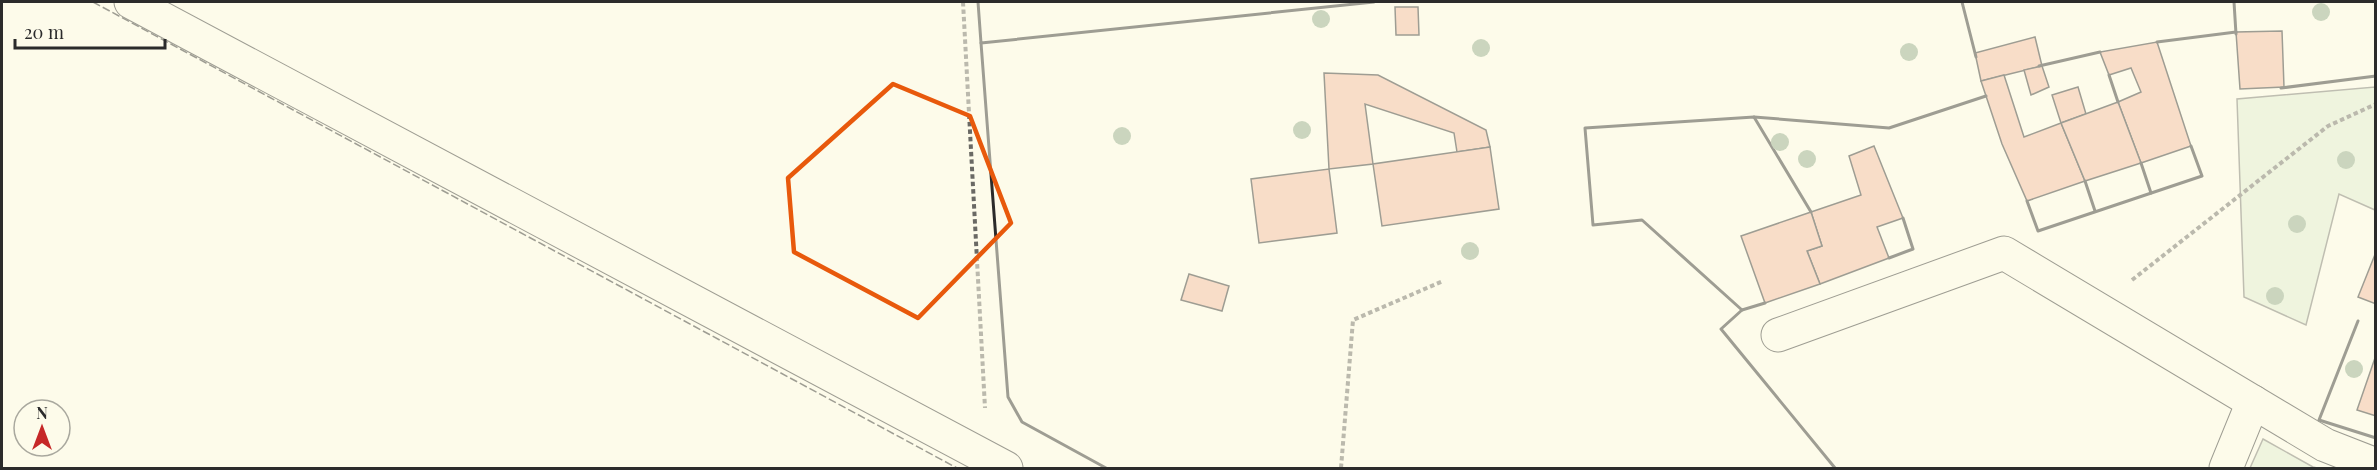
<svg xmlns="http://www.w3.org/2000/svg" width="2377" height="470" viewBox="0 0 2377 470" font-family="'Playfair Display',serif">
  <rect width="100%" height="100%" fill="#fdfbea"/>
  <g fill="#deebd1" stroke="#74746e" stroke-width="1.5">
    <path d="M2375,87V210L2339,194L2306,325L2244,297L2237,99Z"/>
    <path d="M2263,439L2313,467L2317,468H2250Z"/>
  </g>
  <g fill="#f2b8a0" stroke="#2b2b2b" stroke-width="1.5">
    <path d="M1395,7H1418L1419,35H1396Z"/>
    <path d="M2282,31L2284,87L2240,89L2236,32Z"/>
    <path d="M2035,37L2042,66L1981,81L1975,53Z"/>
    <path d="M2157,42L2191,146L2141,163L2118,102L2141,92L2131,68L2109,75L2100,52Z"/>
    <path d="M2042,66L2049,87L2031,95L2024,70Z"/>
    <path d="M1324,73L1378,75L1486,130L1490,147L1457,152L1454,133L1365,104L1373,164L1329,169Z"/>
    <path d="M2004,75L2024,137L2061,123L2085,181L2027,201L2002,144L1981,81Z"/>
    <path d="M2078,87L2086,114L2061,123L2052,95Z"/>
    <path d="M2118,102L2141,163L2085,181L2061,123Z"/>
    <path d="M1874,146L1903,218L1877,227L1889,258L1820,284L1807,251L1822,246L1811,212L1861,195L1849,156Z"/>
    <path d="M1490,147L1499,209L1382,226L1373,164Z"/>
    <path d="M1329,169L1337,233L1259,243L1251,179Z"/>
    <path d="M1811,212L1822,246L1807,251L1820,284L1765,303L1741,236Z"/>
    <path d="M2376,252V304L2358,297Z"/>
    <path d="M1189,274L1229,286L1222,311L1181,300Z"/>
    <path d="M2376,355V416L2357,410Z"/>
  </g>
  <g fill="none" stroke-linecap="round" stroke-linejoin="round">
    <defs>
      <g id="minor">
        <path d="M131,2L1006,468"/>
        <path d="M1778,335L2004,253L2325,445L2376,465"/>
        <path d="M2226,468L2253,402"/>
      </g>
    </defs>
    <use href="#minor" stroke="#2b2b2b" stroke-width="35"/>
    <g stroke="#6a6964" stroke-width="4" stroke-dasharray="4.5 3" stroke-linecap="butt">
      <path d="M963,2L985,408"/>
      <path d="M2132,280L2328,126L2376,104"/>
      <path d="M1341,468L1353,320L1443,281"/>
    </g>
    <use href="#minor" stroke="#fdfbea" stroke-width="33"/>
    <path stroke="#2b2b2b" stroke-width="1.5" stroke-dasharray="8 3" stroke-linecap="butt" d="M93,2L957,468"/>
    <g stroke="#2b2b2b" stroke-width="3">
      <path d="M978,2L981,43L1374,2"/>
      <path d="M1962,2L1976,57"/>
      <path d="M2234,2L2236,34"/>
      <path d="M2157,42L2236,32"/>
      <path d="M981,43L1008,397L1022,422L1106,468"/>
      <path d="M2039,66L2100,52"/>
      <path d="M2109,75L2118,102"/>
      <path d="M2281,88L2376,76"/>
      <path d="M1754,117L1811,212"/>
      <path d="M2141,163L2151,193"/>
      <path d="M2085,181L2095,211"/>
      <path d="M2027,201L2038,231L2202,176L2191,146"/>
      <path d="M1889,258L1913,249L1903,218"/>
      <path d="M1765,303L1742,310L1642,220L1593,225L1585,128L1754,117L1889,128L1986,96"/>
      <path d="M1742,310L1721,329L1835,468"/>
      <path d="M2358,321L2319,420L2376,438"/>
    </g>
  </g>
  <g fill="#8ea78a">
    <circle cx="2321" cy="12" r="9"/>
    <circle cx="1321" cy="19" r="9"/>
    <circle cx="1481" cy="48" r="9"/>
    <circle cx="1909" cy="52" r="9"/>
    <circle cx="1302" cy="130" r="9"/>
    <circle cx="1122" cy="136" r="9"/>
    <circle cx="1780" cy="142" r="9"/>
    <circle cx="1807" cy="159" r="9"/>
    <circle cx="2346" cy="160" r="9"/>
    <circle cx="2297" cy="224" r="9"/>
    <circle cx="1470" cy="251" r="9"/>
    <circle cx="2275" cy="296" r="9"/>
    <circle cx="2354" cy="369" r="9"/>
  </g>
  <path d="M0 0H2377V470H0ZM893,84L970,116L1011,223L918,318L794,252L788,178Z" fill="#fdfbea" fill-opacity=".55" fill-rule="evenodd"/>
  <path fill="none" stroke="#e8590c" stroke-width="4.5" stroke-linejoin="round" d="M893,84L970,116L1011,223L918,318L794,252L788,178Z"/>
  <rect width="2377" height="470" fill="none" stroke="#2b2b2b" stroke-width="6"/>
  <g transform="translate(42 428)"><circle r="28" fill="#fdfbea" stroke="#a9a89e" stroke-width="1.5"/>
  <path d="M0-4.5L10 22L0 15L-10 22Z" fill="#c62828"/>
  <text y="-9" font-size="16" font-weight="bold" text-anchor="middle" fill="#2b2b2b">N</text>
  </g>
  <path d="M15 39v9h150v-9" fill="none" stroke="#2b2b2b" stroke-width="3"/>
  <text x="24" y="39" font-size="18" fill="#2b2b2b" stroke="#fdfbea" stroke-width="4.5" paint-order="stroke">20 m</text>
</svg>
